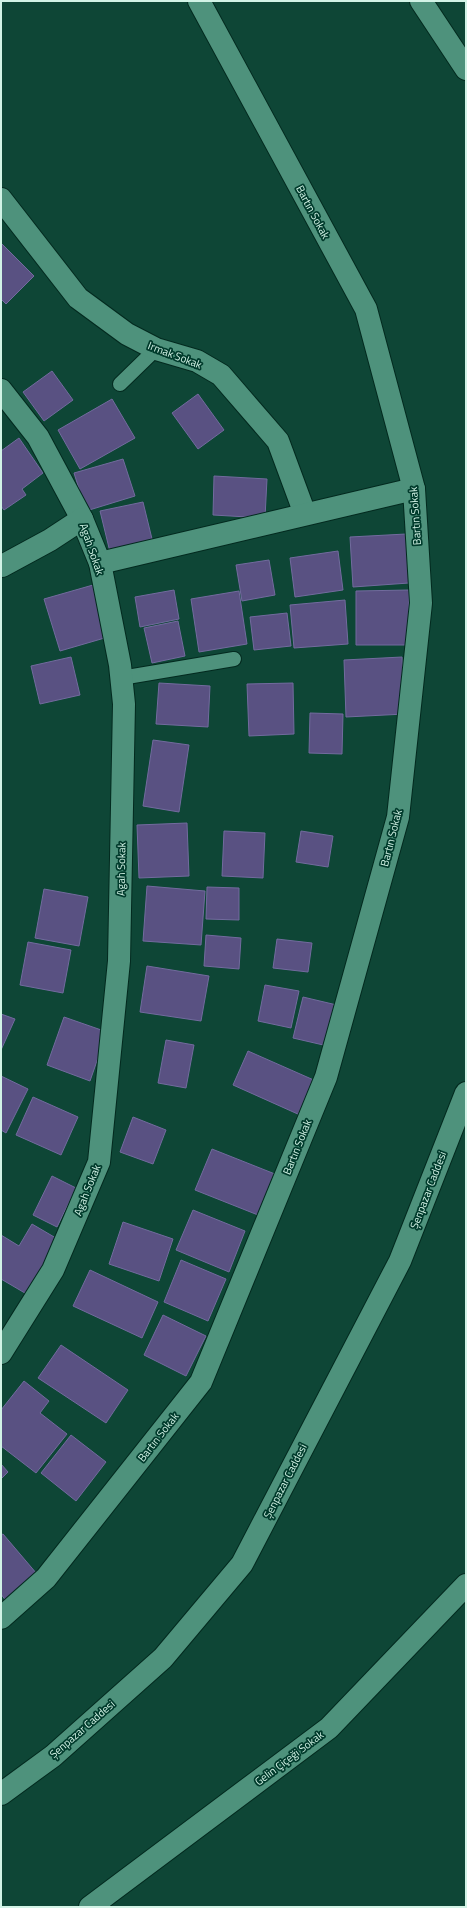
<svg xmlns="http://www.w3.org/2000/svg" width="467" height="1908" viewBox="0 0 467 1908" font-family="'Titillium Web',sans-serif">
  <rect width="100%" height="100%" fill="#0e4636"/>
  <g fill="#595182" stroke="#726b9e">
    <path d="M1,243L34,276L6,304L1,299Z"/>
    <path d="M52,371L73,400L44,421L23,392Z"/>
    <path d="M198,394L224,430L198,449L172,413Z"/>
    <path d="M112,399L135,438L80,469L58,430Z"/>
    <path d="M19,438L43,473L22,489L26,495L4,510L1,506V451Z"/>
    <path d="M123,459L135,496L86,511L74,473Z"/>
    <path d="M214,476L267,479L265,518L213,515Z"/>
    <path d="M143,502L153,543L110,552L100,511Z"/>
    <path d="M406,534L409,583L353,587L350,537Z"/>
    <path d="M338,551L343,590L295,597L290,558Z"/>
    <path d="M269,560L275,595L242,601L236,565Z"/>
    <path d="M93,585L108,637L60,651L44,599Z"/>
    <path d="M174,590L179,619L140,627L135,597Z"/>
    <path d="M409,590V645H356V591Z"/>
    <path d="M239,591L247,644L199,652L191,599Z"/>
    <path d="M345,600L348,644L294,648L290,605Z"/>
    <path d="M287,613L291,646L254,650L250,617Z"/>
    <path d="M178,621L185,656L152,663L144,628Z"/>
    <path d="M71,657L80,695L40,704L31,666Z"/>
    <path d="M402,657L405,714L346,717L344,660Z"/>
    <path d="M159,683L210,686L208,727L156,724Z"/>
    <path d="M293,683L294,734L249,736L247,684Z"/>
    <path d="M310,713L343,714L342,754L309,753Z"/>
    <path d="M153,740L189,745L179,812L143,806Z"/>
    <path d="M187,823L189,876L139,878L137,825Z"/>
    <path d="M224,831L265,833L263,878L222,876Z"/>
    <path d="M301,831L333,836L328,867L296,862Z"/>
    <path d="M147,886L205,891L201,945L143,941Z"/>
    <path d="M207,887L239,888V920L206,919Z"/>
    <path d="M44,889L88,897L79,946L35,938Z"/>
    <path d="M206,935L241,938L239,969L204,966Z"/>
    <path d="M277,939L312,943L308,972L273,968Z"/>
    <path d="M28,942L71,950L63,993L20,985Z"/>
    <path d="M147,966L209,976L201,1021L140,1012Z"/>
    <path d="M265,985L299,991L291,1028L258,1021Z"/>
    <path d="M303,997L341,1006L332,1047L293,1038Z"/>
    <path d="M1,1014L15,1019L1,1050Z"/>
    <path d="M64,1017L107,1032L90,1081L47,1065Z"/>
    <path d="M166,1040L194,1045L186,1088L158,1083Z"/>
    <path d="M248,1051L316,1081L300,1115L233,1085Z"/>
    <path d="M1,1076L28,1089L6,1133L1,1130Z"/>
    <path d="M33,1097L78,1117L61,1155L16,1135Z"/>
    <path d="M133,1117L166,1130L153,1164L120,1152Z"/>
    <path d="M212,1149L275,1174L258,1215L195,1190Z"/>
    <path d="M52,1176L76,1188L57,1227L33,1215Z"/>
    <path d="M193,1210L245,1231L229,1272L176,1250Z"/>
    <path d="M123,1222L173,1239L159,1281L109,1264Z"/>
    <path d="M32,1224L61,1241L30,1296L1,1279V1235L19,1246Z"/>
    <path d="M181,1260L226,1279L208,1321L164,1302Z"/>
    <path d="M90,1270L158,1302L142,1338L73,1306Z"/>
    <path d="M163,1315L206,1336L186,1376L144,1355Z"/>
    <path d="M61,1345L128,1390L106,1423L38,1378Z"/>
    <path d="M24,1381L49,1401L40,1413L67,1434L36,1473L1,1446V1410Z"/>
    <path d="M71,1435L106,1462L76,1501L41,1473Z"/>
    <path d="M1,1464L8,1472L1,1479Z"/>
    <path d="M3,1534L37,1574L6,1601L1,1594V1535Z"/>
  </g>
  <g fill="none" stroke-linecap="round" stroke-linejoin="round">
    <defs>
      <g id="service">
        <path d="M120,384L156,349"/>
        <path d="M121,678L234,659"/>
      </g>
      <g id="minor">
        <path d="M421,1L466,69"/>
        <path d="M1,199L78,298L127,334L156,349L197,361L221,375L278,441L305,514"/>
        <path d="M1,390L38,437L82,519L100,563L120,665L124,704L119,961L99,1162L53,1270L1,1353"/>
        <path d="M100,563L414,489"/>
        <path d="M1,565L2,566L50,540L82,519"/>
        <path d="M1,1618L46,1578L201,1382L326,1077L398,817L421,603L414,489L366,309L199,1"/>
        <path d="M1,1794L53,1756L163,1658L242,1564L400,1261L466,1093"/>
        <path d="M90,1907L329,1728L466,1585"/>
      </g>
    </defs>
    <use href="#service" stroke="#032a1f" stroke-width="16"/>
    <use href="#minor" stroke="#032a1f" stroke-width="24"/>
    <use href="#service" stroke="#4e927c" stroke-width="14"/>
    <use href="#minor" stroke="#4e927c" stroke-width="22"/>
  </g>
  <g text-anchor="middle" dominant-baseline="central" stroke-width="3.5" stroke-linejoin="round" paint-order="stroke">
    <g font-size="11" fill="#d2f3e6" stroke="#003b2c">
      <text transform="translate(313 212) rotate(62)">Bartın Sokak</text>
      <text transform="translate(175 355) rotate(21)">Irmak Sokak</text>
      <text transform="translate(415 516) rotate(-94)">Bartın Sokak</text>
      <text transform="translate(92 549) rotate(71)">Agah Sokak</text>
      <text transform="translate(391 838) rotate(-76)">Bartın Sokak</text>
      <text transform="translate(121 869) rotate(-89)">Agah Sokak</text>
      <text transform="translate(297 1147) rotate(-68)">Bartın Sokak</text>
      <text transform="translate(87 1190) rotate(-68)">Agah Sokak</text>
      <text transform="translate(428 1190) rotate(-69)">Şenpazar Caddesi</text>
      <text transform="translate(158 1437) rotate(-52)">Bartın Sokak</text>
      <text transform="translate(285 1481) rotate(-63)">Şenpazar Caddesi</text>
      <text transform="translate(82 1729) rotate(-41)">Şenpazar Caddesi</text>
      <text transform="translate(289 1758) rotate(-37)">Gelin Çiçeği Sokak</text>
    </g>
  </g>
  <rect width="467" height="1908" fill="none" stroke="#d2f3e6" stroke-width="4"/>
</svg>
